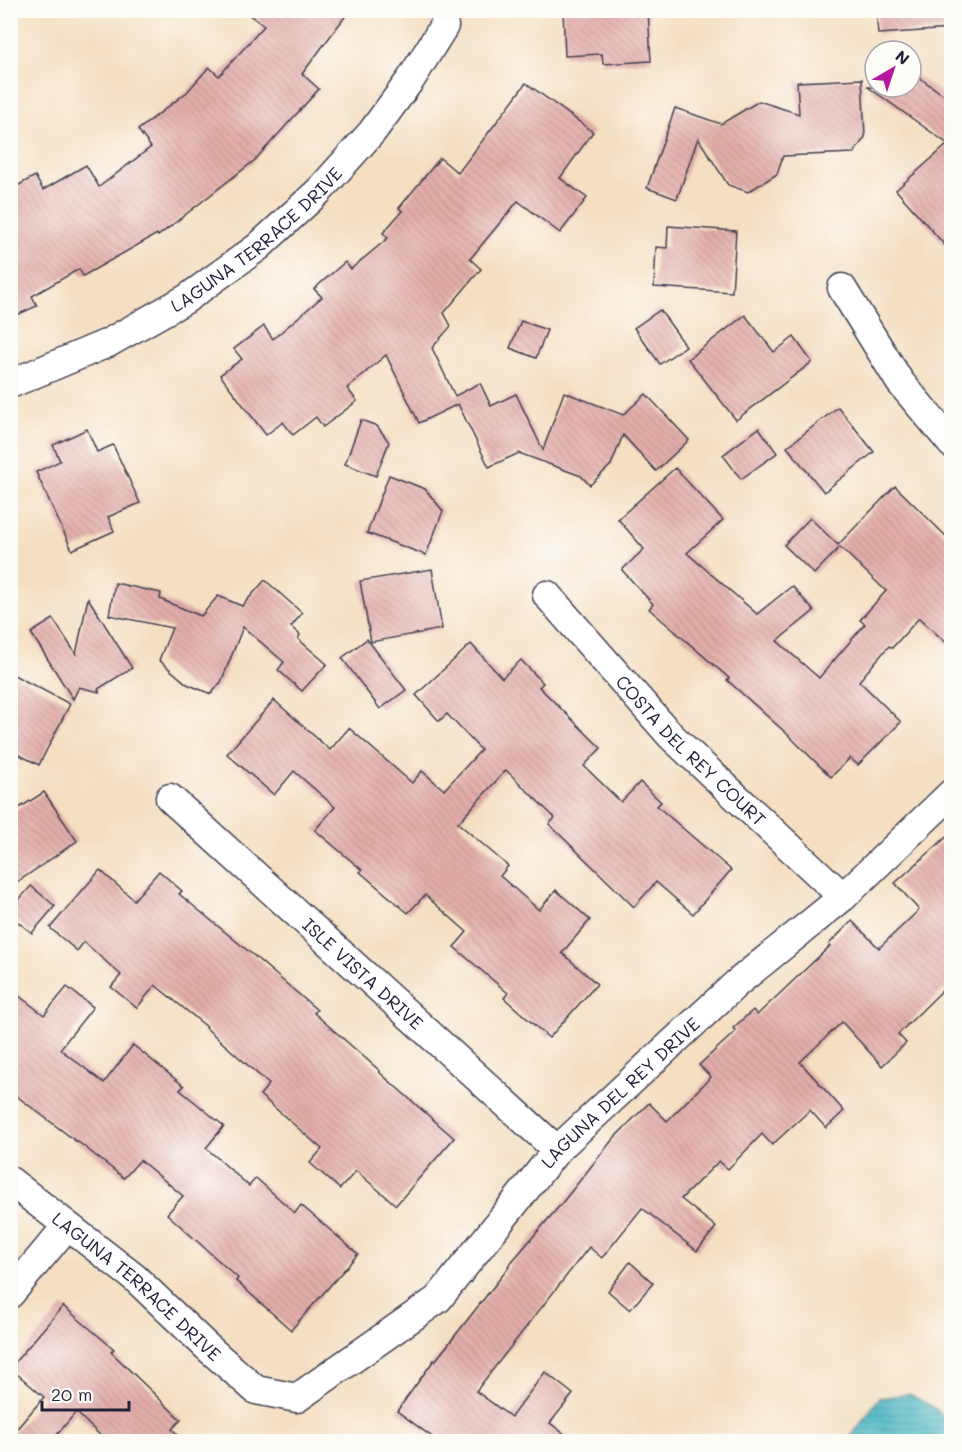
<svg xmlns="http://www.w3.org/2000/svg" width="962" height="1452" viewBox="0 0 962 1452" font-family="Mali,sans-serif">
  <defs>
    <pattern id="water-rules" width="6" height="5" patternUnits="userSpaceOnUse" patternTransform="scale(1.5)"><rect width="6" height="5" fill="#4bb8c5"/><path d="M0 2.5h6" fill="none" stroke="#3e95a1"/></pattern>
    <pattern id="building-back-hatch" width="6" height="6" patternUnits="userSpaceOnUse" patternTransform="scale(1.5)"><rect width="6" height="6" fill="#e3aeaa"/><path d="M-1 5l2 2M0 0l6 6M5-1l2 2" fill="none" stroke="#c29593"/></pattern>
  </defs>
  <rect width="100%" height="100%" fill="#fdfcf7"/>
  <filter id="ink" filterUnits="userSpaceOnUse"><feTurbulence type="fractalNoise" baseFrequency=".0167" numOctaves="2"/><feDisplacementMap in="SourceGraphic" scale="12" xChannelSelector="R" yChannelSelector="G"/><feConvolveMatrix kernelMatrix="1 2 1 2 8 2 1 2 1" color-interpolation-filters="sRGB"/></filter>
  <filter id="wash" filterUnits="userSpaceOnUse"><feTurbulence type="fractalNoise" baseFrequency=".008" numOctaves="4" result="noise"/><feDisplacementMap in="SourceGraphic" scale="24" xChannelSelector="R" yChannelSelector="G"/><feGaussianBlur stdDeviation="1.35" result="paint"/><feColorMatrix in="noise" values="0 0 0 0 0 0 0 0 0 0 0 0 0 0 0 0 0 1.4 0 .05"/><feComposite in="paint" operator="in"/></filter>
  <g filter="url(#wash)">
    <rect width="100%" height="100%" fill="#f4dfc3"/>
    <path fill="url(#water-rules)" stroke="#366d80" stroke-width="1.5" d="M909,1394L931,1406L951,1422V1441H852L850,1438L879,1398Z"/>
    <g id="blocks">
      <g fill="url(#building-back-hatch)">
        <path d="M243,10H350L302,74L319,89L255,160L158,236L157,234L83,276L79,269L32,296L37,306L10,318V190L35,176L43,190L86,165L99,187L151,147L138,130L187,92L209,67L219,76L264,26Z"/>
        <path d="M563,10H648L651,61L603,64L602,54L565,56Z"/>
        <path d="M876,10H951V29L878,34Z"/>
        <path d="M911,72L951,100V252L896,190L948,144L868,87H911Z"/>
        <path d="M862,79L865,137L854,153L783,156L777,174L748,192L728,185L698,138L677,199L647,188L675,108L721,124L759,101L799,114L797,82Z"/>
        <path d="M526,83L593,132L560,178L587,198L560,233L518,201L470,259L481,269L444,313L451,326L432,348L455,396L480,383L491,406L516,394L543,450L564,392L623,415L646,394L689,440L656,471L623,435L611,465L590,485L581,476L519,453L489,467L458,404L419,423L386,355L347,388L357,401L323,427L316,417L293,435L283,422L266,435L220,375L242,359L234,349L264,326L273,339L322,297L314,289L345,262L351,269L388,238L383,233L402,211L399,208L440,158L458,173Z"/>
        <path d="M668,226L736,231L732,292L654,287L656,247L667,248Z"/>
        <path d="M660,310L686,346L660,364L634,328Z"/>
        <path d="M745,315L774,352L794,337L812,362L736,420L688,359Z"/>
        <path d="M521,321L547,330L536,358L510,348Z"/>
        <path d="M838,407L874,452L824,492L787,447Z"/>
        <path d="M361,420L377,426L389,442L376,476L345,464Z"/>
        <path d="M759,428L777,453L741,479L723,455Z"/>
        <path d="M87,429L97,452L113,445L140,503L108,517L114,531L72,550L36,472L60,461L53,445Z"/>
        <path d="M675,468L723,520L687,553L757,614L792,586L814,611L777,641L819,678L865,624L860,620L886,591L840,547L814,574L784,545L810,518L838,545L895,486L951,541V647L919,618L892,648L889,646L859,681L901,722L858,765L850,758L831,777L786,733L727,680L729,678L649,609L653,604L622,570L644,549L618,519Z"/>
        <path d="M389,475L425,489L443,511L426,555L367,533Z"/>
        <path d="M432,569L442,629L371,642L360,581Z"/>
        <path d="M265,580L302,613L291,627L300,635L298,639L327,664L302,691L278,670L284,662L243,627L221,682L211,694L187,684L159,660L172,628L109,615L115,583L161,593L160,599L201,616L218,596L242,606Z"/>
        <path d="M88,598L132,668L98,689L99,692L79,687L73,699L31,633L53,619L76,654Z"/>
        <path d="M367,639L406,690L380,709L342,658Z"/>
        <path d="M471,644L502,678L521,660L543,683L539,687L601,748L584,766L621,802L640,782L661,802L657,806L731,870L693,914L656,882L634,907L549,824L555,818L506,770L458,823L508,866L500,876L539,910L556,890L590,920L562,953L597,984L549,1038L504,998L508,993L454,947L467,932L425,895L408,913L360,872L362,870L315,830L335,807L294,771L274,795L227,754L274,700L330,750L349,728L412,783L422,771L444,790L481,750L447,714L439,721L416,695Z"/>
        <path d="M10,673L70,704L39,765L10,750Z"/>
        <path d="M44,792L77,841L10,887V814Z"/>
        <path d="M951,833V982L898,1034L906,1043L882,1066L842,1022L800,1062L844,1111L826,1128L810,1110L772,1145L762,1134L728,1169L719,1161L681,1199L716,1227L697,1251L642,1208L602,1258L589,1247L476,1391L511,1417L545,1372L573,1394L550,1423L575,1442H439L397,1411L434,1360L435,1361L509,1267L508,1266L562,1203L613,1139L649,1103L667,1121L711,1077L699,1065L736,1031L733,1028L753,1010L757,1015L830,946L829,944L852,921L879,948L919,910L895,883Z"/>
        <path d="M100,870L134,900L159,871L182,891L179,894L253,955L317,1010L314,1013L380,1071L379,1072L454,1138L396,1205L356,1171L340,1189L310,1163L322,1149L260,1095L269,1084L206,1028L207,1027L155,985L137,1008L111,987L121,975L84,942L77,951L50,928Z"/>
        <path d="M31,886L55,906L32,933L10,916V910Z"/>
        <path d="M67,987L93,1007L60,1049L104,1083L133,1045L184,1086L180,1090L224,1126L206,1148L249,1186L256,1178L295,1213L301,1205L358,1254L291,1330L236,1281L238,1278L167,1214L183,1196L140,1160L124,1178L77,1141V1142L10,1091V989L44,1015Z"/>
        <path d="M630,1262L653,1283L630,1310L608,1291Z"/>
        <path d="M63,1306L114,1349L111,1352L181,1420L172,1429L185,1442H107L76,1412L51,1442H28L15,1431L44,1397L10,1368Z"/>
      </g>
    </g>
  </g>
  <g filter="url(#ink)">
    <use href="#blocks" fill-opacity="0" stroke="#423e4f" stroke-width="1.5"/>
    <g fill="none" stroke-linecap="round" stroke-linejoin="round">
      <defs>
        <g id="minor">
          <path d="M842,288L900,382L952,444"/>
          <path id="s1" d="M10,384L108,343L186,299L258,247L319,191L372,132L411,79L444,26"/>
          <path id="s2" d="M547,595L671,736L843,897"/>
          <path id="s3" d="M170,798L557,1150"/>
          <path id="s4" d="M10,1181L135,1278L206,1346L256,1390L297,1398L438,1299L557,1150L737,983L843,897L952,793"/>
          <path d="M10,1294L67,1226"/>
        </g>
      </defs>
      <use href="#minor" stroke="#423e4f" stroke-width="31"/>
      <use href="#minor" stroke="#fff" stroke-width="28"/>
    </g>
  </g>
  <g text-anchor="middle" dominant-baseline="central" stroke-width="6" stroke-linejoin="round" paint-order="stroke">
    <g font-size="18" fill="#22223b" stroke="#fdfcf7">
      <text stroke="none"><textPath href="#s1" startOffset="288">LAGUNA TERRACE DRIVE</textPath></text>
      <text stroke="none"><textPath href="#s2" startOffset="212">COSTA DEL REY COURT</textPath></text>
      <text stroke="none"><textPath href="#s3" startOffset="261">ISLE VISTA DRIVE</textPath></text>
      <text stroke="none"><textPath href="#s4" startOffset="813">LAGUNA DEL REY DRIVE</textPath></text>
      <text stroke="none"><textPath href="#s4" startOffset="165">LAGUNA TERRACE DRIVE</textPath></text>
    </g>
  </g>
  <rect width="962" height="1452" fill="none" stroke="#fdfcf7" stroke-width="36"/>
  <g transform="translate(893 69) rotate(39)"><circle r="28" fill="#fdfcf7" stroke="#a5a5ac" stroke-width="1.5"/>
  <path d="M0-4.5L10 22L0 15L-10 22Z" fill="#b5179e"/>
  <text y="-9" font-size="16" font-weight="bold" text-anchor="middle" fill="#22223b">N</text>
  </g>
  <path d="M42 1401v9h87v-9" fill="none" stroke="#22223b" stroke-width="3"/>
  <text x="51" y="1401" font-size="18" fill="#22223b" stroke="#fdfcf7" stroke-width="4.5" paint-order="stroke">20 m</text>
</svg>
